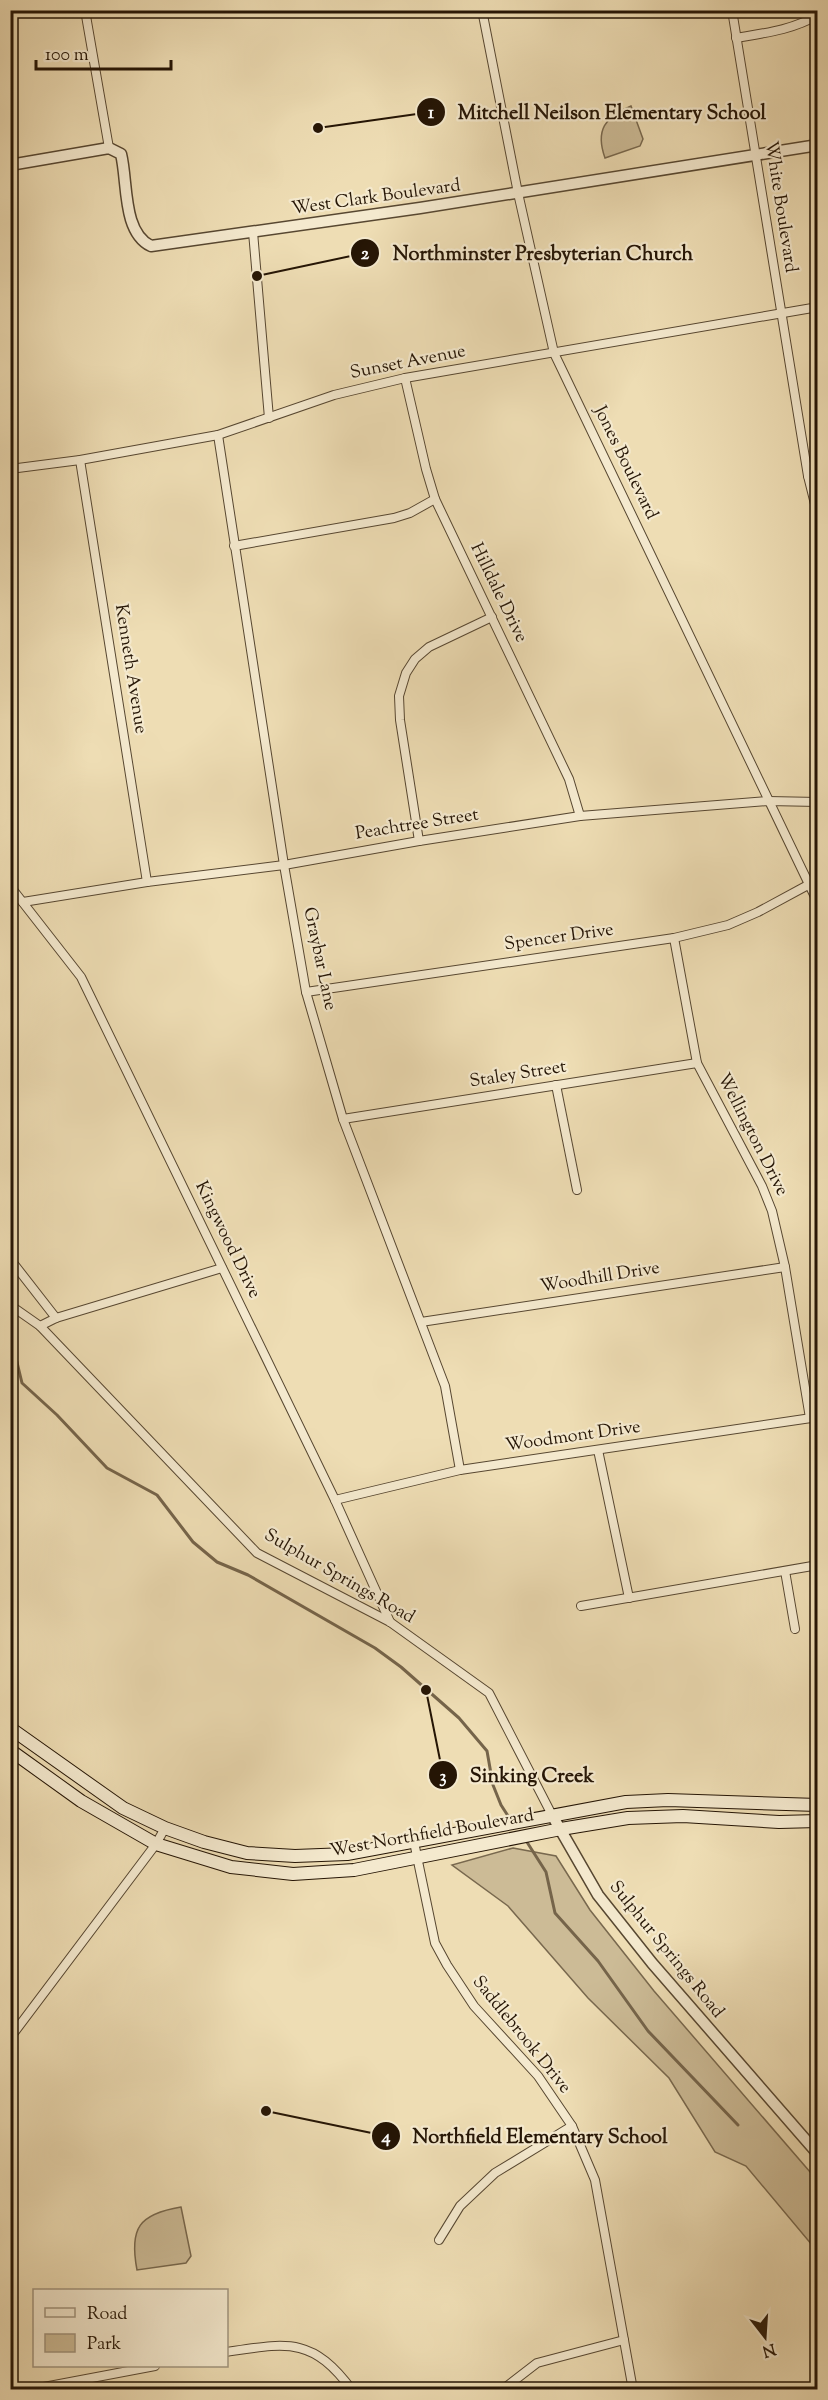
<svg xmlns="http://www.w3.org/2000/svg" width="828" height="2400" viewBox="0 0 828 2400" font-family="'Sorts Mill Goudy',serif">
  <rect width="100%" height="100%" fill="#eeddb4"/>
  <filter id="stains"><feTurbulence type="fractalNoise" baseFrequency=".00333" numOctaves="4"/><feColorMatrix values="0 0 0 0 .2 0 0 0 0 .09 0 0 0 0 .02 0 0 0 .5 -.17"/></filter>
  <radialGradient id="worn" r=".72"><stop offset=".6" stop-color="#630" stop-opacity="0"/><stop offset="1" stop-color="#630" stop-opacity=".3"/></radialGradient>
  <g fill="#ccbb96" stroke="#78684e" stroke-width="1.5">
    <path d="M631,106L643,139L640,146L605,158C595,130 605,117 631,106Z"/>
    <path d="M513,1848L556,1856L590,1910L654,1991L817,2180V2251L746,2166L715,2152L669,2078L588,1998L508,1906L452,1865Z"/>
    <path d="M181,2207L191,2256L186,2263L137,2270C129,2228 139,2214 181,2207Z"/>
  </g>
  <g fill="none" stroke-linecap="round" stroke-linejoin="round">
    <g stroke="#75644a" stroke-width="3">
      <path d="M10,1347L15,1354L22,1383L57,1415L107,1468L157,1495L193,1542L217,1562L248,1575L375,1648L401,1667L459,1718L487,1751L493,1785L501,1805L510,1819"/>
      <path d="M525,1839L546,1872L555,1913L598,1961L648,2031L738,2125"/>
    </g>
    <defs>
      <g id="minor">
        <path d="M85,10L109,148"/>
        <path d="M482,10L518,193L554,353L818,903"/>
        <path d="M732,10L808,476L818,516"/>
        <path d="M736,38C765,33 792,30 818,15"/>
        <path d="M253,232L269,418"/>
        <path d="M405,378L426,469L435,499L569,779L580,816"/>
        <path d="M218,435L284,865L306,992L343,1119L445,1386L460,1470"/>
        <path d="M80,460L147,882"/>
        <path d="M10,469L80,460L218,435L334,395L405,378L818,307"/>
        <path d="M808,476L818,475"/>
        <path d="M234,546L394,518L410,513L435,499"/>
        <path d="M419,841L400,720L399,696L406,673L415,659L429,647L492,617"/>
        <path d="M10,886L81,977L335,1500L390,1622"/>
        <path d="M23,902L147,882L284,865L419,841L580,816L768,801L818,802"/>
        <path d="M674,938L697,1063L762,1186L772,1211L785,1267L810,1418"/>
        <path d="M306,992L674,938L728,925L758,912L808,885"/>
        <path d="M556,1085L577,1190"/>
        <path d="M343,1119L697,1063"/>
        <path d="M10,1259L56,1318"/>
        <path d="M10,1305L40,1326L257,1553L390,1622L489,1693L552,1815"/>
        <path d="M421,1322L785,1267"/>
        <path d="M40,1326L56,1318L222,1268"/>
        <path d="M598,1450L629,1598"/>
        <path d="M335,1500L460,1470L818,1417"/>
        <path d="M785,1571L795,1629"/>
        <path d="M581,1606L818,1565"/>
        <path d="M414,1842L435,1943L447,1965L474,2006L538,2076L572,2126L595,2180L633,2390"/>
        <path d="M10,2038L156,1844L165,1828"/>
        <path d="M439,2240L460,2206L495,2173L572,2126"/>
        <path d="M226,2352C287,2343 312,2336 352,2390"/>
        <path d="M28,2390L155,2366"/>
        <path d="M502,2390L537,2363L624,2340"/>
      </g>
      <g id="tertiary">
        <path d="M10,165L109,148L121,154C128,182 122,232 151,246L420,208L818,145"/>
        <path d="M552,1815L598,1895L652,1963L818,2154"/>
      </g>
      <g id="secondary">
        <path d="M10,1728L123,1808L165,1828L204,1842L247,1853L295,1856L347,1854L626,1802L668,1800L818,1805"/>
        <path d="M10,1750L81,1801L156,1844L231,1867L293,1874L354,1870L561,1829L628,1818L683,1816L779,1822L818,1821"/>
      </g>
    </defs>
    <use href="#minor" stroke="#574731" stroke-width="10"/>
    <use href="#tertiary" stroke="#574731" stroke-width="13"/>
    <use href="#secondary" stroke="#251505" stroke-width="14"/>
    <use href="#minor" stroke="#f4e9ce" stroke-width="8"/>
    <use href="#tertiary" stroke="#f4e9ce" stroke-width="10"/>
    <use href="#secondary" stroke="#f4e9ce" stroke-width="12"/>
  </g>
  <g text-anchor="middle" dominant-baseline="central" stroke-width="4.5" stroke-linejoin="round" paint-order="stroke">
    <g font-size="18" fill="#251505" stroke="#f4e9ce">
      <text transform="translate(376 198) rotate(-8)">West Clark Boulevard</text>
      <text transform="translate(780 207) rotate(81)">White Boulevard</text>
      <text transform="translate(408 363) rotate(-11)">Sunset Avenue</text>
      <text transform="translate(625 463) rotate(64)">Jones Boulevard</text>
      <text transform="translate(498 593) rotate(64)">Hilldale Drive</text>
      <text transform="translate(130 669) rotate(81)">Kenneth Avenue</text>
      <text transform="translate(417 825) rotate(-9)">Peachtree Street</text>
      <text transform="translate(559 938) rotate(-8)">Spencer Drive</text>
      <text transform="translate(319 959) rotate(78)">Graybar Lane</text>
      <text transform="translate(518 1075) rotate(-9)">Staley Street</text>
      <text transform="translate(752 1135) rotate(63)">Wellington Drive</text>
      <text transform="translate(227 1240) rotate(64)">Kingwood Drive</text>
      <text transform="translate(600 1278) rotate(-9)">Woodhill Drive</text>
      <text transform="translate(573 1437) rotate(-8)">Woodmont Drive</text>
      <text transform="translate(339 1577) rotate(30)">Sulphur Springs Road</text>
      <text transform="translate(432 1834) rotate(-10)">West Northfield Boulevard</text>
      <text transform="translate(666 1950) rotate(51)">Sulphur Springs Road</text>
      <text transform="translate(521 2035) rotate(51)">Saddlebrook Drive</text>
    </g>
  </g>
  <path fill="none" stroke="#251505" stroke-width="2" d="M318 128L431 112M257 276L365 253M426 1690L443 1775M266 2111L386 2136"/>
  <g fill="#251505" stroke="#f4e9ce" stroke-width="2">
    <circle cx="318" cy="128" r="6"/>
    <circle cx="257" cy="276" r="6"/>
    <circle cx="426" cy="1690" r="6"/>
    <circle cx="266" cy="2111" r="6"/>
    <circle cx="431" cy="112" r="15"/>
    <circle cx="365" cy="253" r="15"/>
    <circle cx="443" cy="1775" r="15"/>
    <circle cx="386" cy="2136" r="15"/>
  </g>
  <g font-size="18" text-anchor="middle" font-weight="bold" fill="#fff">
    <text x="431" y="118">1</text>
    <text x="365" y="259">2</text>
    <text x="443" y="1782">3</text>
    <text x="386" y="2142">4</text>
  </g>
  <g font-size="20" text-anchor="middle" font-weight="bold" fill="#251505" stroke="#f4e9ce" stroke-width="4.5" stroke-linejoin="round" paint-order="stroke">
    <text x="612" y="119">Mitchell Neilson Elementary School</text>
    <text x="543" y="260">Northminster Presbyterian Church</text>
    <text x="532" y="1782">Sinking Creek</text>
    <text x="540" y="2143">Northfield Elementary School</text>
  </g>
  <rect width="828" height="2400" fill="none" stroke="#eeddb4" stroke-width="36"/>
  <rect x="12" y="12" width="804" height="2376" fill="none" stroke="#251505" stroke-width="3"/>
  <rect x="18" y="18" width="792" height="2364" fill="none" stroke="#251505" stroke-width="1.5"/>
  <rect x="33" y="2289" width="195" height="78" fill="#f4e9ce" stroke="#a1947e" stroke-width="1.5"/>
  <rect x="45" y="2308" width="30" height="9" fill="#f4e9ce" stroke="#a1947e" stroke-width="1.5"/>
  <text x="87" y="2319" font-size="18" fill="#251505">Road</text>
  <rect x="45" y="2334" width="30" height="18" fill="#ccbb96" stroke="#a1947e" stroke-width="1.5"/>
  <text x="87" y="2349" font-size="18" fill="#251505">Park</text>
  <g transform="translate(765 2337) rotate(163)" stroke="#f4e9ce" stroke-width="4.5" paint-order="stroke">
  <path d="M0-4.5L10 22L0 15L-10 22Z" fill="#251505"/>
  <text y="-9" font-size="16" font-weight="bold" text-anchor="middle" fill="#251505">N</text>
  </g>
  <path d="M36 60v9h135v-9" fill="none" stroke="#251505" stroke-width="3"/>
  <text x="45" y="60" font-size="18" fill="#251505" stroke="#f4e9ce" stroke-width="4.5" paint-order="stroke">100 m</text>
  <rect width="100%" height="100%" filter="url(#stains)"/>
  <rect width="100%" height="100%" fill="url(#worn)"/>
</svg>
